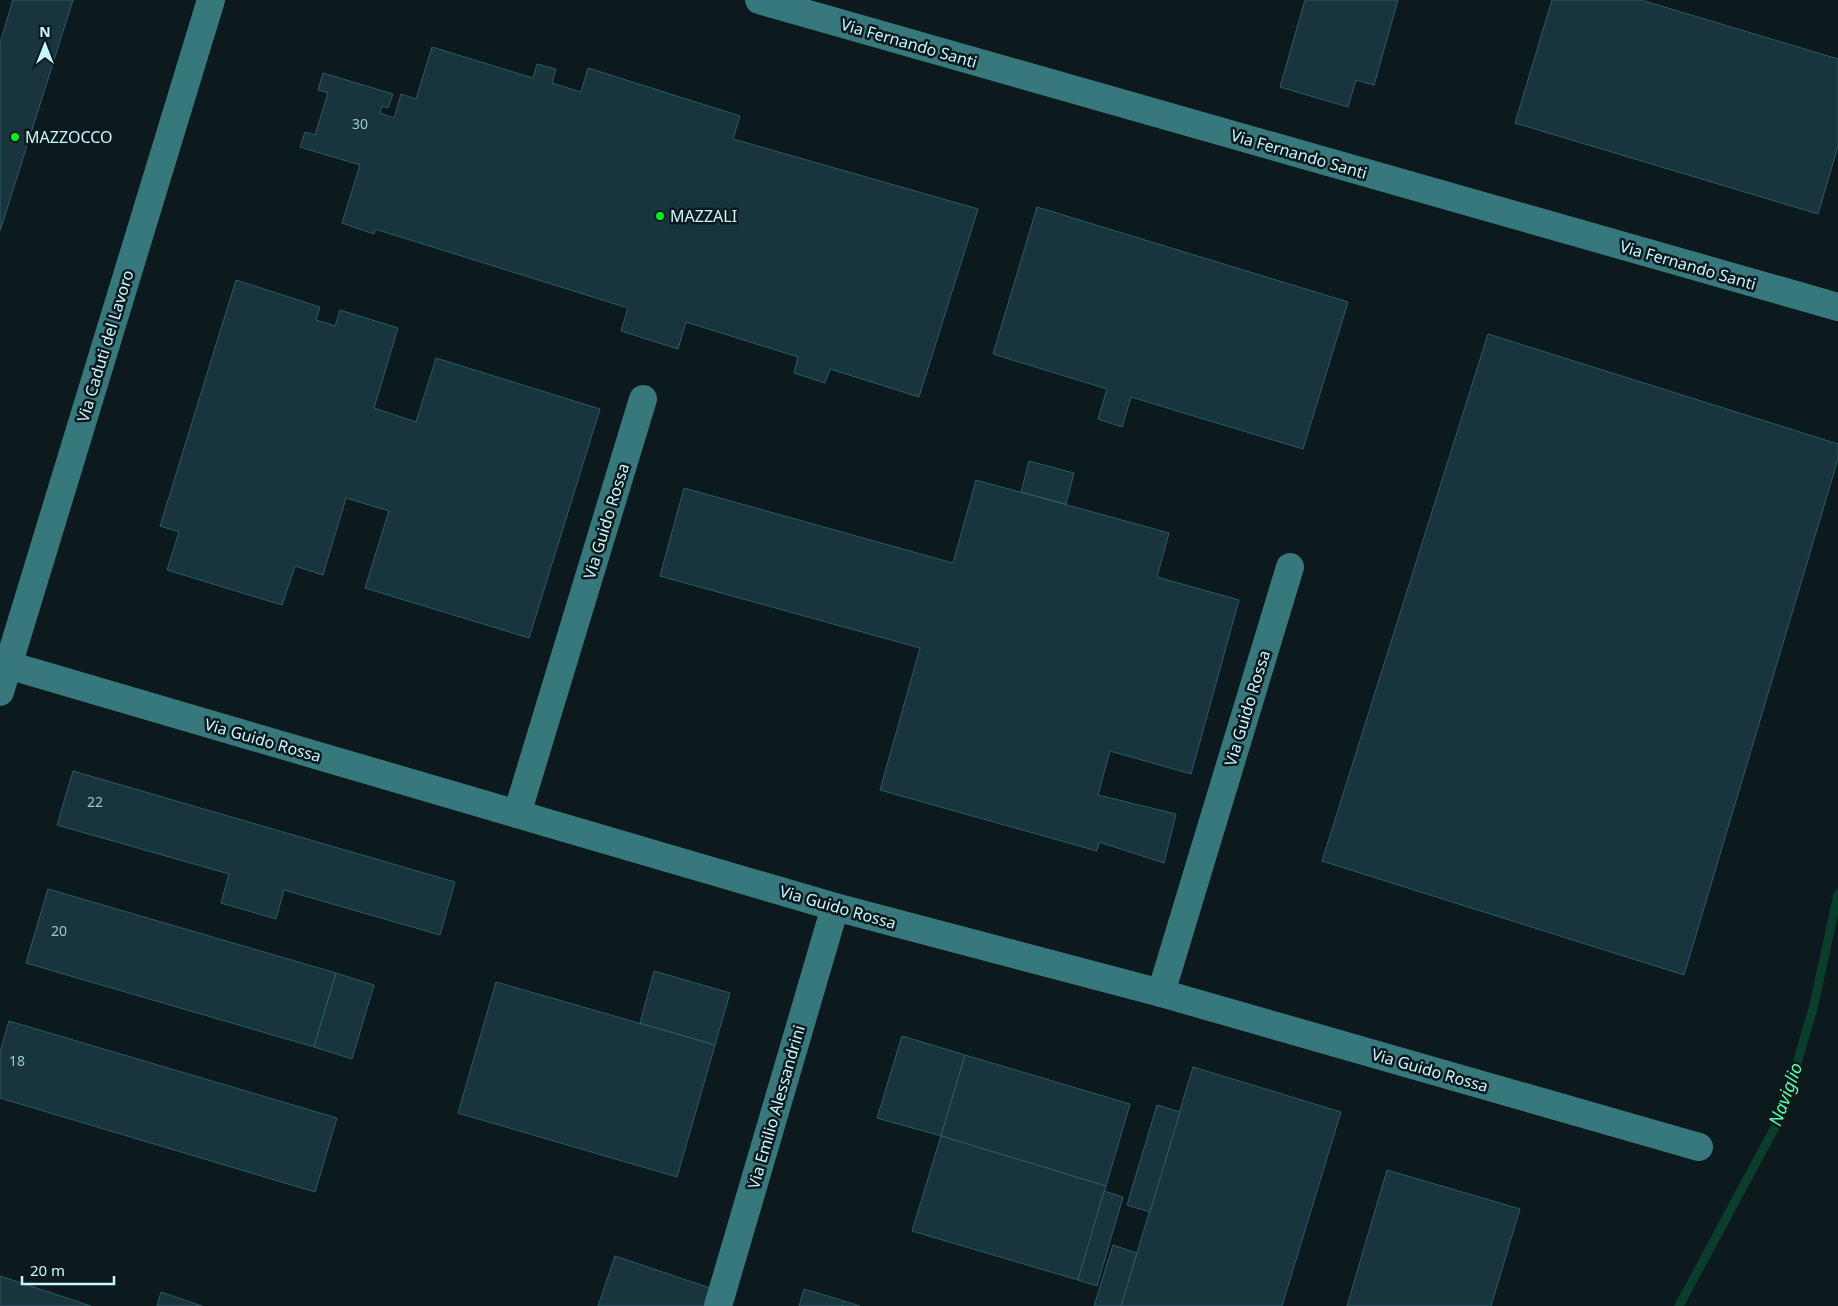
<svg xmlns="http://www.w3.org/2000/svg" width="1838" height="1306" viewBox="0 0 1838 1306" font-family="'Noto Sans',sans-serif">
  <rect width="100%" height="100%" fill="#0c1a1d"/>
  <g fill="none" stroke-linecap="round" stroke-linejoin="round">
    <path stroke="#0b3d2b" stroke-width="9" d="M1679,1306L1782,1114L1813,1009L1838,894"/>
  </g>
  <g fill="#18353e" stroke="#2a5c69">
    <path d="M13,0H73L0,231V43Z"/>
    <path d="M1305,0H1398L1374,85L1356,80L1348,107L1280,87Z"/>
    <path d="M1552,0H1641L1838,59V146L1818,214L1515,123Z"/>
    <path d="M432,47L533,78L537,64L556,69L552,83L581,92L588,68L740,116L733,139L978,209L919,397L830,369L825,383L794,373L798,357L686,322L678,349L621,331L628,308L375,229L374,234L342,223L360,165L300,147L305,132L315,135L328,93L318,90L323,73L393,94L388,108L382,106L380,113L394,118L401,94L416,99Z"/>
    <path d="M1037,207L1348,302L1303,449L1131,397L1122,427L1098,419L1107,389L993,354Z"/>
    <path d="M236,280L320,307L316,320L335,326L340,310L398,328L374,408L416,422L436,358L600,409L529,638L365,588L389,511L346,498L323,575L295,566L282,605L167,570L179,532L160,526Z"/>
    <path d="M1488,334L1838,444V459L1684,975L1322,861Z"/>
    <path d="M1029,461L1074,473L1066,504L1021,492Z"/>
    <path d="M976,480L1169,533L1157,577L1239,600L1191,774L1110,751L1098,795L1176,814L1164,863L1099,842L1097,851L880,790L920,648L660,576L684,488L953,563Z"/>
    <path d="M73,771L455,882L440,935L284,890L276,919L221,903L229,874L57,825Z"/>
    <path d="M48,889L336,973L314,1047L26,963Z"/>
    <path d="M654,971L730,993L715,1045L640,1023Z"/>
    <path d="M336,973L374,985L352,1059L314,1047Z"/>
    <path d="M496,982L715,1045L677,1177L458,1113Z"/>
    <path d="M9,1021L337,1118L315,1192L0,1098V1052Z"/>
    <path d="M902,1036L965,1055L941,1136L877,1118Z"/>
    <path d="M965,1055L1130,1104L1106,1186L941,1136Z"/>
    <path d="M1193,1067L1341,1112L1282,1306H1121Z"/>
    <path d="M1157,1105L1180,1112L1150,1212L1127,1205Z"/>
    <path d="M941,1136L1106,1186L1078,1280L912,1231Z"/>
    <path d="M1387,1170L1520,1209L1491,1306H1347Z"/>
    <path d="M1104,1191L1123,1197L1097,1286L1078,1280Z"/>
    <path d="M1113,1245L1137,1253L1121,1306H1094Z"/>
    <path d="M615,1256L719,1291L714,1306H598Z"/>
    <path d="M0,1276L91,1306H0Z"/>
    <path d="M804,1289L844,1301L842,1306H799Z"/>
    <path d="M161,1292L202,1306H157Z"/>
    <path d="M844,1301L860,1306H842Z"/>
  </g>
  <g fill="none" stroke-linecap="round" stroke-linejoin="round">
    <g stroke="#37787c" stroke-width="28">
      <path d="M759,0L1838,307"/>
      <path d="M8,665L835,907L1161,993L1699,1147"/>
      <path d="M0,692L211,0"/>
      <path d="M517,814L643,399"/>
      <path d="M1161,993L1290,567"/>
      <path d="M718,1306L835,907"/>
    </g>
  </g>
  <g fill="#02f01d" stroke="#0c1a1d" stroke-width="2">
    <circle cx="15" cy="137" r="5"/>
    <circle cx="660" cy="216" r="5"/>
  </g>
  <g text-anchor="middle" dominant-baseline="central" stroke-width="5" stroke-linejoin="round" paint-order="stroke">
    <g font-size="14" fill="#9cc7cf">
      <text x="360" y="123">30</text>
      <text x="95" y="801">22</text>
      <text x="59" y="930">20</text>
      <text x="17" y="1060">18</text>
    </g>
    <g font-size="16" fill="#c8f8ff" stroke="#0c1a1d">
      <text transform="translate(909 43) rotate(16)">Via Fernando Santi</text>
      <text transform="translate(1299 154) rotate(16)">Via Fernando Santi</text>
      <text transform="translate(1688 265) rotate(16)">Via Fernando Santi</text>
      <text transform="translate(105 346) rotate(-73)">Via Caduti del Lavoro</text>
      <text transform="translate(606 521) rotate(-73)">Via Guido Rossa</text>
      <text transform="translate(1247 708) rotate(-73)">Via Guido Rossa</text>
      <text transform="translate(263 740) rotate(16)">Via Guido Rossa</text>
      <text transform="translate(838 907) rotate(16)">Via Guido Rossa</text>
      <text transform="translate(1430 1070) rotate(16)">Via Guido Rossa</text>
      <text transform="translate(776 1107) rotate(-74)">Via Emilio Alessandrini</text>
    </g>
    <g font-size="16" fill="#c8f8ff" stroke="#0c1a1d" text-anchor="start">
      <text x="25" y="137">MAZZOCCO</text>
      <text x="670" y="216">MAZZALI</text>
    </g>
    <g font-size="18" font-style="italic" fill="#57fea6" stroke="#0c1a1d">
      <text transform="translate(1785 1094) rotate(-70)">Naviglio</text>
    </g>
  </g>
  <g transform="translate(45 45)" stroke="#0c1a1d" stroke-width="4" paint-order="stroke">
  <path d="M0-4L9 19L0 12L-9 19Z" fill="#c8f8ff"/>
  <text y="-8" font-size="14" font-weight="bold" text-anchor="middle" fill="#c8f8ff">N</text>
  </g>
  <path d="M22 1276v8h92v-8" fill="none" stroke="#c8f8ff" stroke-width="2.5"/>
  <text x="30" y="1276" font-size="15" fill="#c8f8ff" stroke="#0c1a1d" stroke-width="4" paint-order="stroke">20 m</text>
</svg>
